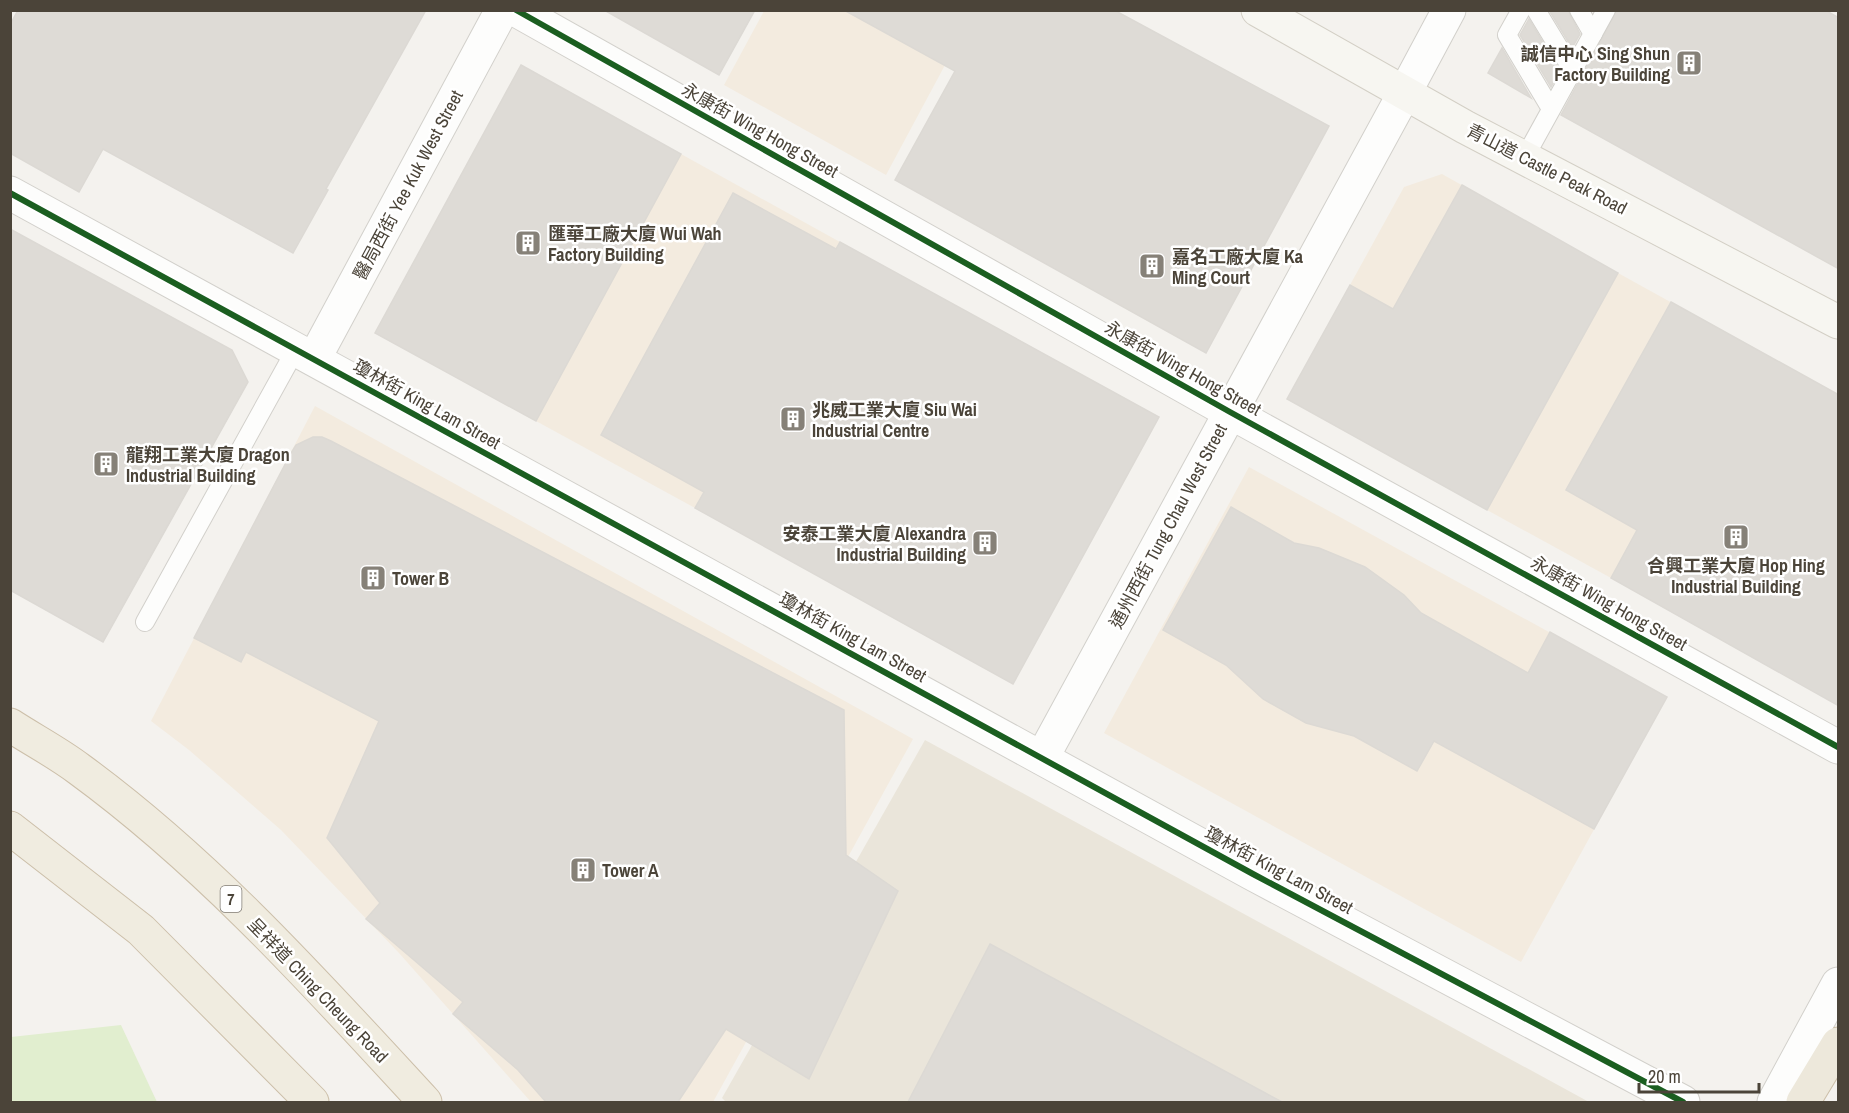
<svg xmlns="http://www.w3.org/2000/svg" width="1849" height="1113" viewBox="0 0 1849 1113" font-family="'Archivo Narrow','Noto Sans TC',sans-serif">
  <rect width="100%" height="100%" fill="#f4f2ee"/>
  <g fill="#f3ebdf">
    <path d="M764,11H974L886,175L724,85Z"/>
    <path d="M681,154L840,242L695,508L536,421Z"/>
    <path d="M1442,174L1552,236L1484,359L1350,285L1404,187Z"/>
    <path d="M1618,273L1741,341L1611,578L1487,510Z"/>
    <path d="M315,406L913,739L713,1102H531L399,953L281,830L189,750L151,721Z"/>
    <path d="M1249,467L1667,697L1521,962L1104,733Z"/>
  </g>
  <path fill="#eae5da" d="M925,740L1589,1102H726L722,1098Z"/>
  <path fill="#e1eecf" d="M121,1025L157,1102H11V1037Z"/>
  <g fill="#dedbd6" stroke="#dcd9d4" stroke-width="1.5">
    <path d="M18,10H426L326,189L328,190L293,253L103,149L79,192L10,153V25Z"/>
    <path d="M604,10H755L719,75Z"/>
    <path d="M844,10H1114L1329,126L1206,353L895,180L955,71Z"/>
    <path d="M1549,10H1568L1580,34L1572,48Z"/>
    <path d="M1617,10H1825L1839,18V269L1561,115Z"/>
    <path d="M1529,19L1560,71L1551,87L1520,35Z"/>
    <path d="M1502,48L1531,98L1488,73Z"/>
    <path d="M521,65L681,154L536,421L375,333Z"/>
    <path d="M1462,185L1618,273L1487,510L1287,399L1350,285L1393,309Z"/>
    <path d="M733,193L836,249L840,242L1159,417L1013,684L695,508L704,492L601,435Z"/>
    <path d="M10,229L232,350L248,382L103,642L10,590Z"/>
    <path d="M1671,302L1839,395V706L1611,578L1637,530L1566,490Z"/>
    <path d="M313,437H322L331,441L844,710L846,855L898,891L809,1079L726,1029L678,1102H546L518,1070L453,1014L463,1002L366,919L380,903L327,838L379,721L246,652L241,662L194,638L291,453L296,445Z"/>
    <path d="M1231,507L1294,543L1319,548L1365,567L1404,595L1421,613L1528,673L1550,632L1667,697L1594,829L1434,741L1417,771L1354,736L1306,723L1263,699L1226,665L1163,630Z"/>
    <path d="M990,944L1282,1102H908Z"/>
  </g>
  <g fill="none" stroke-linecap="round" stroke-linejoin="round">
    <defs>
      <g id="service">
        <path d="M1521,10L1507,35L1551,109"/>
        <path d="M1536,10L1573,71"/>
        <path d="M1579,10L1593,34"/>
        <path d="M1525,157L1606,10"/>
        <path d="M145,622L296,349"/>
      </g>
      <g id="minor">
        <path d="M516,10L1230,412L1838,747"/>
        <path d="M10,193L1253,874L1683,1102"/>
        <path d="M314,359L502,10"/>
        <path d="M1042,758L1404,94"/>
        <path d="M1774,1102L1838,984"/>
      </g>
      <path id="tertiary" d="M1404,94L1449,10"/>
      <path id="secondary" d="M1258,10L1465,127L1838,322"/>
      <g id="trunk">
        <path d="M10,725C33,740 58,753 79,769C209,864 317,985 425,1102"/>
        <path d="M10,828L141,930L312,1102"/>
      </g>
      <path id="motorway" d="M1803,1102L1838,1044"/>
    </defs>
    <use href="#service" stroke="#d2d0cb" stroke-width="20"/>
    <use href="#minor" stroke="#d2d0cb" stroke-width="35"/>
    <use href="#tertiary" stroke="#d2d0cb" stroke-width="35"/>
    <use href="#secondary" stroke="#d3cfc5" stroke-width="35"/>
    <use href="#trunk" stroke="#ccbfa9" stroke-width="35"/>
    <use href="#motorway" stroke="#ccbfa9" stroke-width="35"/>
    <use href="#service" stroke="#fdfdfc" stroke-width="18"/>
    <use href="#minor" stroke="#fdfdfc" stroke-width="33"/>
    <use href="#tertiary" stroke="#fdfdfc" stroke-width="33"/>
    <use href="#secondary" stroke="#f7f6f1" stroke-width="33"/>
    <use href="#trunk" stroke="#f0ece0" stroke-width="33"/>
    <use href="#motorway" stroke="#ede8db" stroke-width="33"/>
    <defs>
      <g id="cycleway">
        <path d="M516,10L1230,412L1838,747"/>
        <path d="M10,193L1253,874L1683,1102"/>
      </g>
    </defs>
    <use href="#cycleway" stroke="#fff" stroke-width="10"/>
    <use href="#cycleway" stroke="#1b5e20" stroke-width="6"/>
  </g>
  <defs>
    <symbol id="building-square" viewBox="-11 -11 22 22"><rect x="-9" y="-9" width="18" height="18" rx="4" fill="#868178" stroke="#fff"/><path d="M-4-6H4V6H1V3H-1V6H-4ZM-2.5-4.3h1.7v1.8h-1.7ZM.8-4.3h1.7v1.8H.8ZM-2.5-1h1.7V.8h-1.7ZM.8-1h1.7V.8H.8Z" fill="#fff"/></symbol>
  </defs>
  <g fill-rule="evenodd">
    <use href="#building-square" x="1674" y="48" width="30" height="30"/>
    <use href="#building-square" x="513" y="228" width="30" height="30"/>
    <use href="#building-square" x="1137" y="251" width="30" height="30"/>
    <use href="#building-square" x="778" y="404" width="30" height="30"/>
    <use href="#building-square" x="91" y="449" width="30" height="30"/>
    <use href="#building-square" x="1721" y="522" width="30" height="30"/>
    <use href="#building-square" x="970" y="528" width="30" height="30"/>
    <use href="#building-square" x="358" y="563" width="30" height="30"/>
    <use href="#building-square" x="568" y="855" width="30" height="30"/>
  </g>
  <g text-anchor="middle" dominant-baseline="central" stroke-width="5" stroke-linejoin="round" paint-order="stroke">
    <rect fill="#fff" stroke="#817c74" stroke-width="1.5" x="220.5" y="886" width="21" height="26" rx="4.5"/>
    <g font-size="16" font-weight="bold" fill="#4b4439">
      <text x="231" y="899">7</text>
    </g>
    <g font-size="18" font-weight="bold" fill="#4b4439" stroke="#fff" text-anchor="start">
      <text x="1670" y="53" text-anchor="end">誠信中心 Sing Shun<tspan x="1670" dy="21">Factory Building</tspan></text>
      <text x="548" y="233">匯華工廠大廈 Wui Wah<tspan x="548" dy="21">Factory Building</tspan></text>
      <text x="1172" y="256">嘉名工廠大廈 Ka<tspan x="1172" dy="21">Ming Court</tspan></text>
      <text x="812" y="409">兆威工業大廈 Siu Wai<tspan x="812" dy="21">Industrial Centre</tspan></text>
      <text x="126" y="454">龍翔工業大廈 Dragon<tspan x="126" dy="21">Industrial Building</tspan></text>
      <text x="966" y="533" text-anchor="end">安泰工業大廈 Alexandra<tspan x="966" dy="21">Industrial Building</tspan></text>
      <text x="1736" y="565" text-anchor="middle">合興工業大廈 Hop Hing<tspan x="1736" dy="21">Industrial Building</tspan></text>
      <text x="392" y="578">Tower B</text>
      <text x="602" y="870">Tower A</text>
    </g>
    <g font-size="18" fill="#4b4439" stroke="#fff">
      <text transform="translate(760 130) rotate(29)">永康街 Wing Hong Street</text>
      <text transform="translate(1547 169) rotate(27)">青山道 Castle Peak Road</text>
      <text transform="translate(408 185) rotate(-62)">醫局西街 Yee Kuk West Street</text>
      <text transform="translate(1183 368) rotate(29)">永康街 Wing Hong Street</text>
      <text transform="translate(427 404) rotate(29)">瓊林街 King Lam Street</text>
      <text transform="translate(1168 526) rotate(-62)">通州西街 Tung Chau West Street</text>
      <text transform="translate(1609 603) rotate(29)">永康街 Wing Hong Street</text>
      <text transform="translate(853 637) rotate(29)">瓊林街 King Lam Street</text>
      <text transform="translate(1279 870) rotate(28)">瓊林街 King Lam Street</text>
      <text transform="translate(318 990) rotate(46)">呈祥道 Ching Cheung Road</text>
    </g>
  </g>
  <rect width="1849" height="1113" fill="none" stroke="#4b4439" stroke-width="24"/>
  <path d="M1639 1083v9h120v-9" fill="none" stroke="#4b4439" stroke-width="3"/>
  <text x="1648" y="1083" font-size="18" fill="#4b4439" stroke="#ffffff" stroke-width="4.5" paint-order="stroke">20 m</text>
</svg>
